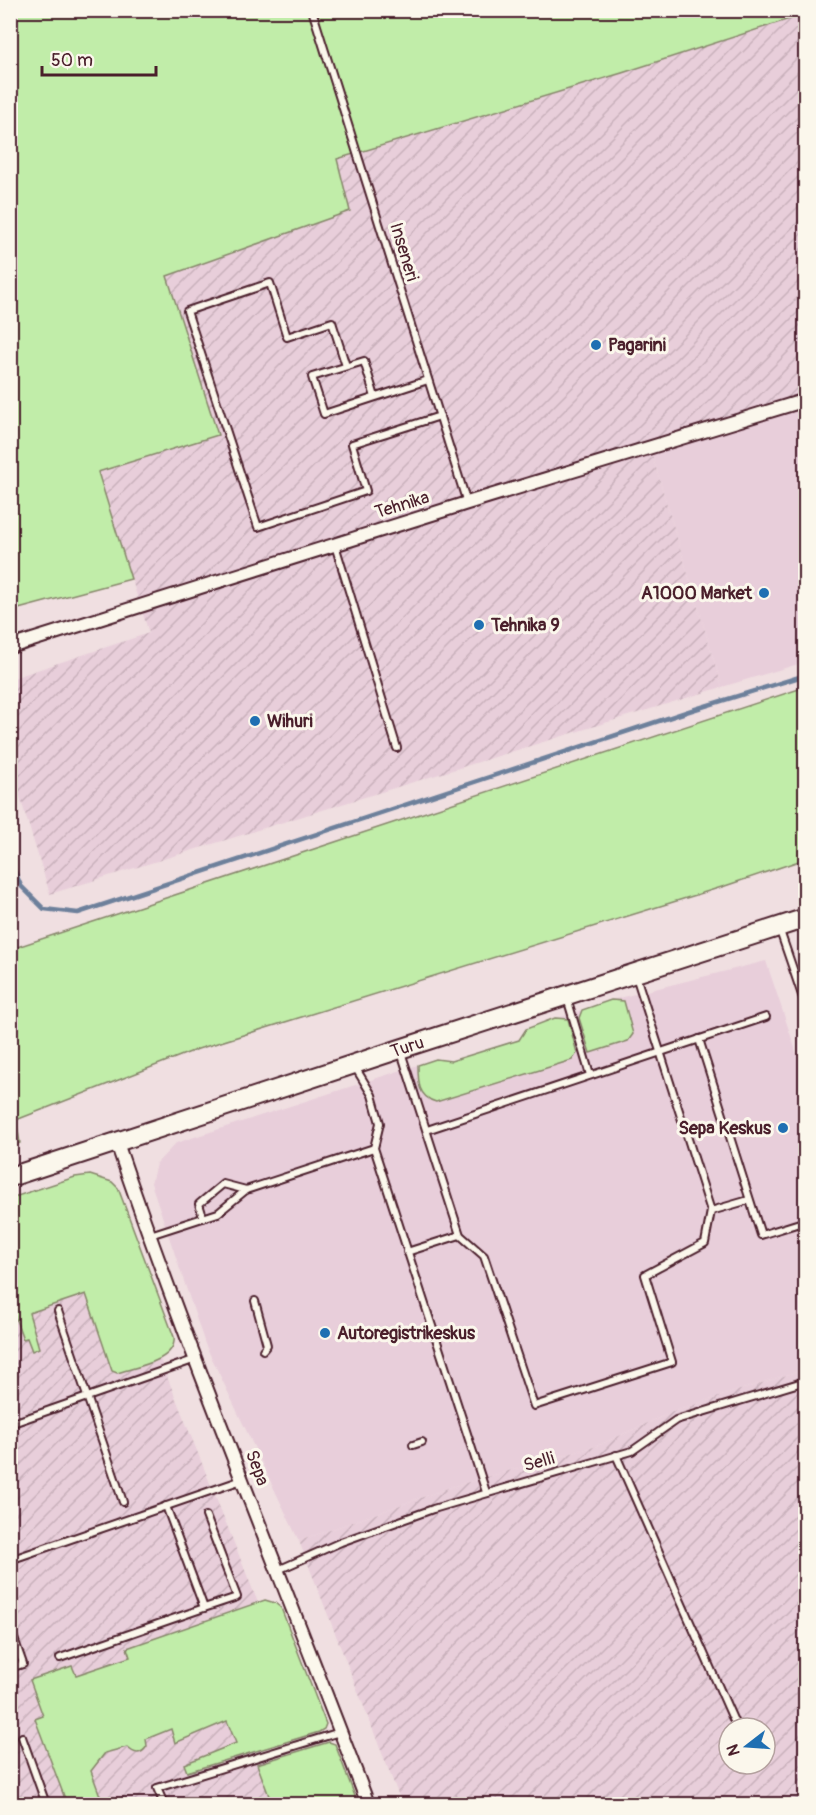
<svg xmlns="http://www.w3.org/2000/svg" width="816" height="1815" viewBox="0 0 816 1815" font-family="Pangolin,sans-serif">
  <defs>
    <pattern id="industrial-furrows" width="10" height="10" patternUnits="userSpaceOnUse" patternTransform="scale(1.5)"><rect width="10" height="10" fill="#e8ceda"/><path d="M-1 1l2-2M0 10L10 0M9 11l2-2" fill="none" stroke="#c8b0bb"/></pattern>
  </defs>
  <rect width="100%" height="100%" fill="#f0dfe1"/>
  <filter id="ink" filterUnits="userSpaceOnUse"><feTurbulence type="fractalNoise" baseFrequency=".0167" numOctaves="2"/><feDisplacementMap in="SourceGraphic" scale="12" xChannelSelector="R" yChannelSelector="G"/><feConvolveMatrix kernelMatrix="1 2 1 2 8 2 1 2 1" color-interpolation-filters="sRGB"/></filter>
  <g filter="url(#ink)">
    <g fill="#e8ceda">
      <path d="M805,400V662L722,687L650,448Z"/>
      <path d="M766,961L805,1078V1369L672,1412L597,1446L451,1487L299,1541L205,1344L151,1183L156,1164L176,1143L436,1059L451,1061L519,1040L526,1029L611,1000Z"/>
    </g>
    <g fill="url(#industrial-furrows)" fill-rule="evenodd">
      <path d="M805,14V400L650,448L722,687L50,894L11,768L10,679L149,633L97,472L217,435L167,276L349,211L336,159L622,73Z"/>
      <path d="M86,1294L112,1371L117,1373L160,1359L339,1804H11L10,1318Z"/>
      <path d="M805,1369V1804H402L299,1541L451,1487L597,1446L672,1412ZM729,1728H765V1764H729Z"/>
    </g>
    <g fill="#c1eda9" stroke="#86866a" stroke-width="1.5">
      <path d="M11,11H805V14L622,73L337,159L350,211L167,276L218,435L98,472L131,579L11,611Z"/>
      <path d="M805,687V859L725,886L198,1049L16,1120L20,1143L11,1146V949Z"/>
      <path d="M611,1000L624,1001L633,1034L628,1041L590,1053L579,1018L582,1010Z"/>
      <path d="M555,1018L568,1019L577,1053L572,1060L436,1102C418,1097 418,1082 418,1065L436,1059L451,1061L519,1040L526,1029Z"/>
      <path d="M90,1175L112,1182L118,1188L174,1337C177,1361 135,1367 117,1373L112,1371L86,1294L29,1313L39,1348L32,1351L27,1338L23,1339L15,1317L11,1318V1198L75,1177Z"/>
      <path d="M265,1600L275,1603L281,1608L326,1724L324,1729L319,1732L187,1772L184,1764L236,1743L227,1721L175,1743L171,1729L146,1739L147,1746C141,1756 134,1754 127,1747L105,1753L91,1771L103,1804H67L35,1719L43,1716L30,1680L72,1666L76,1675L130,1657L127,1648Z"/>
      <path d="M329,1742L335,1744L358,1804H272L257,1764Z"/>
    </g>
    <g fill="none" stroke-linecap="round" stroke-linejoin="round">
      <path stroke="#6d809b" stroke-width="4.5" d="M10,859L21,886L44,909L78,913L689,711L806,675"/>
      <defs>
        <g id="lane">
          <path d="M312,10L467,503"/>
          <path d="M346,366L332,322L287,337L270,283L187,311L258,527L366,491L352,444L440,416"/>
          <path d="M375,397L364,361L312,377L324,414L428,380"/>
          <path d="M335,545L397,748"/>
          <path d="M779,928L806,1007"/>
          <path d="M567,998L590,1075"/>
          <path d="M699,1039L761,1235L806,1221"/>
          <path d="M401,1052L460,1235L484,1256L534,1406L672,1362L645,1275L705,1243L711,1211L636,976"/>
          <path d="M355,1067L372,1095L380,1123L374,1148L486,1492"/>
          <path d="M427,1130L766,1017"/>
          <path d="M711,1211L749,1200"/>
          <path d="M203,1217L199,1204L223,1184L246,1190L374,1148"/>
          <path d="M150,1235L218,1213L246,1190"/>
          <path d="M407,1252L460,1235"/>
          <path d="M255,1301L267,1345L263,1350"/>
          <path d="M58,1311L123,1502"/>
          <path d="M10,1424L196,1359"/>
          <path d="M10,1433L13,1423"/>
          <path d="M413,1445L422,1442"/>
          <path d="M616,1455L737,1728"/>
          <path d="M10,1560L242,1480"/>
          <path d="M278,1570L341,1542L433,1509L632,1451L676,1420L806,1381"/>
          <path d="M204,1608L237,1597L206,1516"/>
          <path d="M10,1627L23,1664L10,1668"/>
          <path d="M60,1658L204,1608L166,1506"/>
          <path d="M22,1737L46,1804"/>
          <path d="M164,1804L157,1788L340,1732"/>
        </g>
        <g id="street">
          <path d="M10,647L467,503L806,400"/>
          <path d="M117,1143C193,1366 285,1584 368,1804"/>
        </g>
        <g id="secondary">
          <path id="s1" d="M10,1177L400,1049L806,918"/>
        </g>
      </defs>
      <use href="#lane" stroke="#4a1f2b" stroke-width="10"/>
      <use href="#street" stroke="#4a1f2b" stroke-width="16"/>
      <use href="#secondary" stroke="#4a1f2b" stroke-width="22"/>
      <use href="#lane" stroke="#fbf7ec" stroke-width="6"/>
      <use href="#street" stroke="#fbf7ec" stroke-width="12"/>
      <use href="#secondary" stroke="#fbf7ec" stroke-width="18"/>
    </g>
  </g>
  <g fill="#1f6fb2" stroke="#fbf7ec" stroke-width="2">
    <circle cx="596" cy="345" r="6"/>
    <circle cx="764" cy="593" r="6"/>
    <circle cx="479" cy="625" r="6"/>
    <circle cx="255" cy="721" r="6"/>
    <circle cx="783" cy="1128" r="6"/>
    <circle cx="325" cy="1333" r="6"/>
  </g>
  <g text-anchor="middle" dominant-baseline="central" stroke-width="6" stroke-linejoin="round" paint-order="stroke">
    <g font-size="18" fill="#4a1f2b" stroke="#fbf7ec">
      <text transform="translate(404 252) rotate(73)">Inseneri</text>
      <text transform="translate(402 505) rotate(-17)">Tehnika</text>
      <text stroke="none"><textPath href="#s1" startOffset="418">Turu</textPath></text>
      <text transform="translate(539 1462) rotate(-16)">Selli</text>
      <text transform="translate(257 1468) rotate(69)">Sepa</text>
    </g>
    <g font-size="18" font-weight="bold" fill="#4a1f2b" stroke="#fbf7ec" text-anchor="start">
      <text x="608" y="345">Pagarini</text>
      <text x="752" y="593" text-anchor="end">A1000 Market</text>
      <text x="491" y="625">Tehnika 9</text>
      <text x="267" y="721">Wihuri</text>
      <text x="771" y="1128" text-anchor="end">Sepa Keskus</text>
      <text x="337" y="1333">Autoregistrikeskus</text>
    </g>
  </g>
  <rect width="816" height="1815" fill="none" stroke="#fbf7ec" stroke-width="36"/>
  <rect x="18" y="18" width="780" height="1779" fill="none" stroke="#4a1f2b" stroke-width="2" filter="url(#ink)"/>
  <g transform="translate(747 1746) rotate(253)"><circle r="28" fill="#fbf7ec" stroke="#b4a19f" stroke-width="1.5"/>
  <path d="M0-4.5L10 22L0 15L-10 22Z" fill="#1f6fb2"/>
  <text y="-9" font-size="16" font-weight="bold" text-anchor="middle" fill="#4a1f2b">N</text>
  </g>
  <path d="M42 66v9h114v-9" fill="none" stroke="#4a1f2b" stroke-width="3"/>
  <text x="51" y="66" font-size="18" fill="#4a1f2b" stroke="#fbf7ec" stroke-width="4.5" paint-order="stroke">50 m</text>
</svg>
